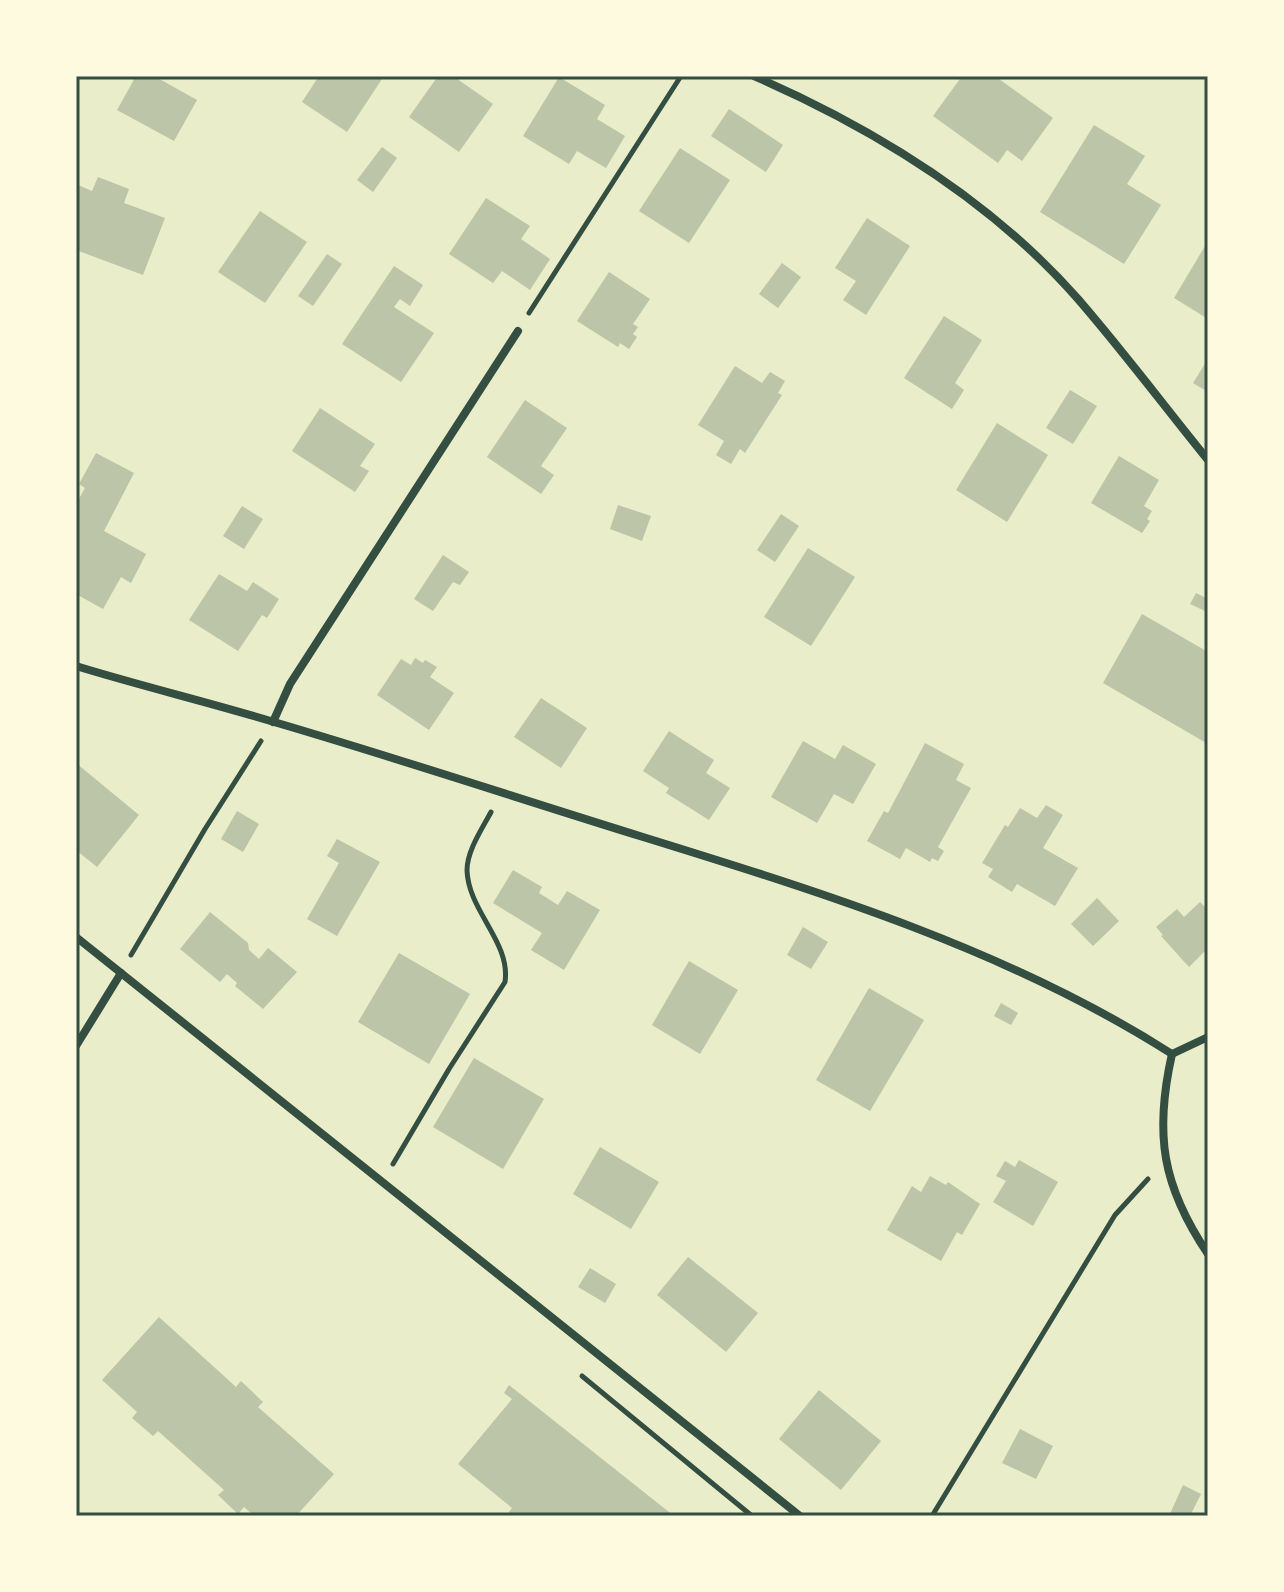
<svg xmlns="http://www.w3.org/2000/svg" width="1284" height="1592" viewBox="0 0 1284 1592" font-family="'Asap Condensed',sans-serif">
  <rect width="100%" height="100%" fill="#e9edc9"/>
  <g fill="#bcc5a7">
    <path d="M136,76H154L197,100L174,141L117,110Z"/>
    <path d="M319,76H384L347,132L302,102Z"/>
    <path d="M438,76H453L493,104L459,152L409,117Z"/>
    <path d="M962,76H995L1053,118L1022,161L1007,150L998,163L933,116Z"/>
    <path d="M559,77L605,105L597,119L625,136L606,168L577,151L569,164L523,136Z"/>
    <path d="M729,109L783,145L766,172L711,136Z"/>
    <path d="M1094,125L1145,156L1127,184L1161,205L1124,264L1040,212Z"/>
    <path d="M382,147L397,158L373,192L357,180Z"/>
    <path d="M680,148L730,180L689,243L639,211Z"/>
    <path d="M98,177L129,189L124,203L165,218L143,275L76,250V184L92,191Z"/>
    <path d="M486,198L530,226L521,239L550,259L530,290L502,271L493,283L449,254Z"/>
    <path d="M260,211L307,242L265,303L218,272Z"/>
    <path d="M867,218L910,246L866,315L843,300L856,281L835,268Z"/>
    <path d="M1208,241V319L1174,298Z"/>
    <path d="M327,254L342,264L313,306L298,296Z"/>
    <path d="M782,263L801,277L778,308L759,294Z"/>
    <path d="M394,266L423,285L410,306L400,299L394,307L434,333L401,382L342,344Z"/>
    <path d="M609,272L650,299L633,324L638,327L633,334L637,337L629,349L620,343L618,347L577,321Z"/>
    <path d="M944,316L982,340L955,383L964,390L952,409L904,378Z"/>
    <path d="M1208,359V392L1193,383Z"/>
    <path d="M735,366L762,383L770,372L785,381L778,393L782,395L745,453L740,449L731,464L716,455L724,441L698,425Z"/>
    <path d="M1070,390L1097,406L1073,444L1046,428Z"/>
    <path d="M525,400L567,428L541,466L554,475L541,494L487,457Z"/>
    <path d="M320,408L375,444L360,466L369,471L355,492L292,451Z"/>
    <path d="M997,423L1048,455L1007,522L956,490Z"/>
    <path d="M96,453L134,473L104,531L146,554L131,583L121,577L103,609L76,594V504L85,488L79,484Z"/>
    <path d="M1119,456L1159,480L1144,506L1152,511L1147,519L1150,521L1142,533L1091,503Z"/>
    <path d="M618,505L651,516L642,541L610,529Z"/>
    <path d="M242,506L263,519L244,549L223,536Z"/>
    <path d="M781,514L799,526L775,562L757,550Z"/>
    <path d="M808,548L855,577L811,646L764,617Z"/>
    <path d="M443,555L469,572L460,585L453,582L433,611L414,599Z"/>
    <path d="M219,574L247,591L253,582L279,599L267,618L262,615L238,651L189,620Z"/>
    <path d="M1196,593L1208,599L1207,612L1190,604Z"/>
    <path d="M1142,614L1208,652V744L1103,683Z"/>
    <path d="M415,658L423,663L425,660L437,667L430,677L454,693L429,730L377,695L401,659L411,665Z"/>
    <path d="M541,698L587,728L561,768L514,737Z"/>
    <path d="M669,731L714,760L706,773L730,788L709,820L666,793L669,788L643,771Z"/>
    <path d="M803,741L835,759L843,745L876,764L853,804L834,794L817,823L771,797Z"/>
    <path d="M925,743L964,764L956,780L971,788L938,847L944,851L938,861L932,858L930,862L906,848L900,859L867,841L884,811L888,813Z"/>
    <path d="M76,763L139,815L97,867L76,850Z"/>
    <path d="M1046,805L1063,815L1043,848L1078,868L1055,906L1017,884L1012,892L988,877L993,869L982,863L1005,825L1008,827L1020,808L1037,818Z"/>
    <path d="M237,811L259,824L243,852L221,839Z"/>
    <path d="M337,839L380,862L337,936L307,919L339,863L327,856Z"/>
    <path d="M513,870L542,887L539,893L558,905L567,891L600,910L564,970L531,950L542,933L493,903Z"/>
    <path d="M1097,898L1119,921L1093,946L1071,924Z"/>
    <path d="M1200,902L1208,910V948L1189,967L1161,936L1163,935L1156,927L1177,909L1184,917Z"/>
    <path d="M210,912L248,943L249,950L259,959L268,948L297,972L263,1009L235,986L237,983L227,974L220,982L180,949Z"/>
    <path d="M803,927L828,942L811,969L787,955Z"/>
    <path d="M399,953L470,994L429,1064L358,1022Z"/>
    <path d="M689,961L738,990L700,1054L652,1025Z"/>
    <path d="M869,988L924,1020L870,1111L816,1080Z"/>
    <path d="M1001,1003L1018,1013L1011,1025L994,1016Z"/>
    <path d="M474,1058L544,1099L503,1169L433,1127Z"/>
    <path d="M600,1147L659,1182L631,1229L573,1194Z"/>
    <path d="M1019,1160L1058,1182L1033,1226L993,1202L1006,1181L996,1176L1005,1161L1015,1167Z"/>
    <path d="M930,1176L946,1185L948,1182L980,1204L962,1235L957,1232L941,1261L887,1230L912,1186L921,1192Z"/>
    <path d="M688,1257L758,1313L726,1352L657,1295Z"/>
    <path d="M590,1268L616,1284L605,1303L578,1287Z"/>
    <path d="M159,1317L236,1387L241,1381L263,1402L258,1407L334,1474L296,1516H254L244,1507L238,1514L218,1495L224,1490L158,1431L153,1436L132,1418L137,1412L102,1380Z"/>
    <path d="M509,1385L674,1516H506L512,1508L458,1464L512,1399L504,1393Z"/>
    <path d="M819,1390L881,1441L841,1490L779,1439Z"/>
    <path d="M1020,1429L1053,1446L1036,1479L1002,1463Z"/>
    <path d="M1183,1485L1201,1494L1190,1516H1169Z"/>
  </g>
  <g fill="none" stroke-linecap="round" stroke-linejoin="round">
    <g stroke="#344e41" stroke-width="5">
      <path d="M529,313L681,76"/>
      <path d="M131,955L205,829L261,741"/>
      <path d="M393,1164L449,1069L505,982C511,942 468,911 467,870C467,851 482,829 491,812"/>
      <path d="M582,1376L752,1516"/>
      <path d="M932,1516L1115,1215L1148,1179"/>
    </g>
    <g stroke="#344e41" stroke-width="8">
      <path d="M754,76C873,128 991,200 1078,299C1123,351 1165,407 1208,460"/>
      <path d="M76,666C141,686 208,702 274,722C397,758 520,799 643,837C824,893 1011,951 1172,1054"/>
      <path d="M273,722L290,684L518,331"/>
      <path d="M76,937L800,1516"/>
      <path d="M1208,1037L1172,1054C1154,1134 1162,1186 1208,1254"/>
      <path d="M76,1046L121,973"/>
    </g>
  </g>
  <rect width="1284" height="1592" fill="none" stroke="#fefae0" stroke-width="156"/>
  <rect x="78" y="78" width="1128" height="1436" fill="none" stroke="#344e41" stroke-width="3"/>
</svg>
